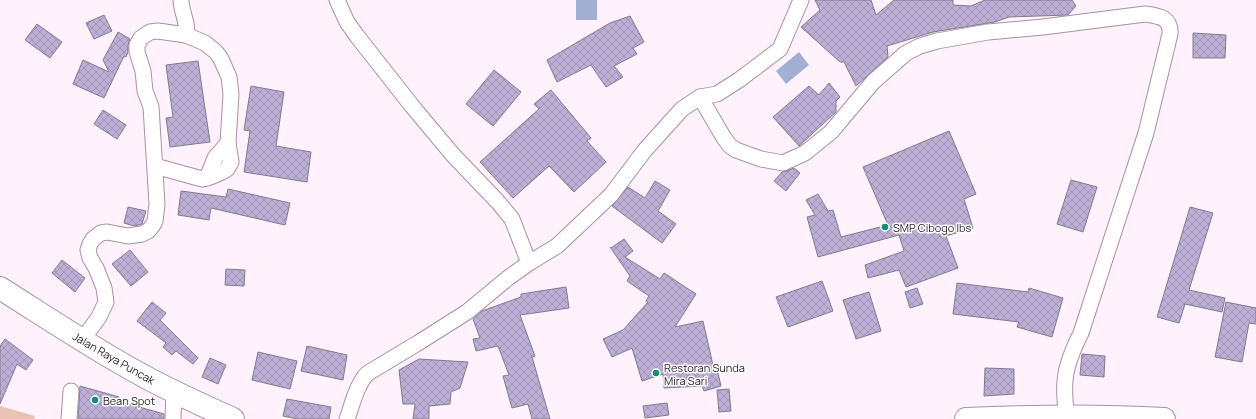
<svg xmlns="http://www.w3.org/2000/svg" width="1256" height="419" viewBox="0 0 1256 419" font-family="Manrope,sans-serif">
  <defs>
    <pattern id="building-cross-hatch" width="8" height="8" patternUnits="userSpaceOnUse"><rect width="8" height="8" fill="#bcaed5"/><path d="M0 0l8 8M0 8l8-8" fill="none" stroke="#a195b7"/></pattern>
  </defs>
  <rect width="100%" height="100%" fill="#fff2fc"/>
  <path fill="#eac1b5" d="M0,406L35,416L34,419H0Z"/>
  <g fill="#a1afd4">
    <rect x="576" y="0" width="21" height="20"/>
    <path d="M799,52L809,65L786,84L776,71Z"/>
  </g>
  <g fill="url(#building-cross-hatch)" stroke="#817a8f">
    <path d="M815,0H871L876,15L894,0H953V5L971,6L985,0H1072L1076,6L1068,15L1009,17L995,22L933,32L887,46L888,57L856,86L844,62H840L801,27L820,10Z"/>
    <path d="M104,15L112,31L94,39L86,23Z"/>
    <path d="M630,16L644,42L633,48L637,54L614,66L623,77L606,87L591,65L557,82L547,60L610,23Z"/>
    <path d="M37,24L62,42L50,58L25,40Z"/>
    <path d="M118,32L130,39L128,45V52L126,57L124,56L104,98L73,84L83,60L109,72L103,60Z"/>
    <path d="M1193,33L1226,35L1225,58H1193Z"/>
    <path d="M198,61L210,142L170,147L166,118L173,117L166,65Z"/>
    <path d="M494,70L521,92L493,126L466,104Z"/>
    <path d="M829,83L840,97L836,101V112L799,146L773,117L809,86L819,95Z"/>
    <path d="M251,86L284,92L276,146L311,152L307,182L244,172L250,131L244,130Z"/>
    <path d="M551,90L591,138L587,141L606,162L574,192L549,166L513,198L480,162L539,109L534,104Z"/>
    <path d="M103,110L126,125L117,139L94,124Z"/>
    <path d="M949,131L976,194L964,199L973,228L946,236L958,268L906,287L899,270L868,278L865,265L904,251L899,235L818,257L807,217L815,215L806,200L818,194L828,211L833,210L841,237L888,225L863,167Z"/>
    <path d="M794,168L800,173L786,191L774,181L782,172L787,171Z"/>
    <path d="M1071,180L1097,187L1083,232L1057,224Z"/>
    <path d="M655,181L670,190L658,211L676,224L662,243L612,206L628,187L645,198Z"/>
    <path d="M228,189L290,203L285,225L211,208L209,220L178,215L181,191L226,197Z"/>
    <path d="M128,207L146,211L142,224L134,226L124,223Z"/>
    <path d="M1190,207L1213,213L1189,290L1225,298L1222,312L1185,304L1179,323L1157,317Z"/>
    <path d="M624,239L633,251L625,257L660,279L664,273L696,294L675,327L703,321L715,374L718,373L721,386L704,391L702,386L664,388L663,374L642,381L632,348L612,357L603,339L623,330L648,302L646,301L649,296L627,281L630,276L610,247L611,248Z"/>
    <path d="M130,250L148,272L131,286L112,264Z"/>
    <path d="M62,260L85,278L75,292L52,273Z"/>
    <path d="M226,269L245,270L244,286L225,285Z"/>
    <path d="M822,281L833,311L788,327L776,297Z"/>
    <path d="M957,283L1028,292L1029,288L1063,298L1052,337L1017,327L1019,322L953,314Z"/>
    <path d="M566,287L569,308L520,315L535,356L532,357L550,419H532L528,404L512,408L503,376L509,375L498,346L476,351L473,339L480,338L473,319L482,311L521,297V294Z"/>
    <path d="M917,288L923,304L910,308L905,292Z"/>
    <path d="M869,292L881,331L856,339L843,300Z"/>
    <path d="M152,302L166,313L160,320L198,358L193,364L176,351L172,355L163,347L166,343L137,321Z"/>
    <path d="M1226,302L1256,308V324L1249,323L1242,362L1215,357Z"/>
    <path d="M5,339L33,360L26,370L17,364L0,404V346Z"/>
    <path d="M307,346L347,355L343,380L301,371Z"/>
    <path d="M258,352L297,361L290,389L252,380Z"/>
    <path d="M1082,354L1105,356L1104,377L1080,375Z"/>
    <path d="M210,358L226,365L218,384L202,377Z"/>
    <path d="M419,359L468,362L460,388L451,392L450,404L429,406V419H413L415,404H403L399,370Z"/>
    <path d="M985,368L1014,369V394L984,396Z"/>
    <path d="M80,386L119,397L118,401L164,414V419H78Z"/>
    <path d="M729,389L731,411L719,412L717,390Z"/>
    <path d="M287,399L331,407L329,419H298L283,416Z"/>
    <path d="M667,403L669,415L645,418L643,406Z"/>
  </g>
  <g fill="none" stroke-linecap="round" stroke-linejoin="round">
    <defs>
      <g id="minor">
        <path d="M181,0C181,12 189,24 186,35"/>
        <path d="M337,0L347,22L357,36L412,106L453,155L498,202L512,219L529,263"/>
        <path d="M700,97L724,138L730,146L736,150L761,159L783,163L805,153L831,132L873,82L906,53L920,46L937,41L988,32L1043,27L1145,14C1159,16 1171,17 1170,34L1146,133L1081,333C1074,347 1066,365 1065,381C1064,391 1065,401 1066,410L1060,416"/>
        <path d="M207,178L215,158L228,143"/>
        <path d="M82,340L99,317L106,302L104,288L96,268L90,258L88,250L90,244L93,239L101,233L107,232L128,236L142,234L148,231L153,225L155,221L157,204L151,107L145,91L143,71L137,52V45L141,38L150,32L158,31L186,35L205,43L216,52L221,59L229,77L231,94L228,143L231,162L227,169L222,172L213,176L202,179L155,166"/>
        <path d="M69,419L71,391"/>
        <path d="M173,419L174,391"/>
        <path d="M347,419C352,406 355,390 363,379C365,375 369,372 373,370L418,343L467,312L508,278L529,263L557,246L611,195L645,150L682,109L700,97L717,94L739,80L780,49L801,0"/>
      </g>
      <g id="trunk">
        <path d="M0,288C46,317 92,348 140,374C170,391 202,405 233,419"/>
        <path d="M966,419C1032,416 1098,415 1164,419"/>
      </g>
    </defs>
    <use href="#minor" stroke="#a692a2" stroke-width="17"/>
    <use href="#trunk" stroke="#a692a2" stroke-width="24"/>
    <use href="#minor" stroke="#fff" stroke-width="15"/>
    <use href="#trunk" stroke="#fff" stroke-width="22"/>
  </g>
  <g fill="#0f8e73" stroke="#fff" stroke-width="1.5">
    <circle cx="885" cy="227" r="4"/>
    <circle cx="656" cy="373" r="4"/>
    <circle cx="95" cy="400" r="4"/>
  </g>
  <g text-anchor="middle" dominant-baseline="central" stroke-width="3" stroke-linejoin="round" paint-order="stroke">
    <g font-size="11" fill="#251d23" stroke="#fff" text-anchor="start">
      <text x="893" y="227">SMP Cibogo Ibs</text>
      <text x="664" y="367">Restoran Sunda<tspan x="664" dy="13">Mira Sari</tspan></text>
      <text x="103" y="400">Bean Spot</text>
    </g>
    <g font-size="11" fill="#251d23" stroke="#fff">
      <text transform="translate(114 358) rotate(30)">Jalan Raya Puncak</text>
    </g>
  </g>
</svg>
